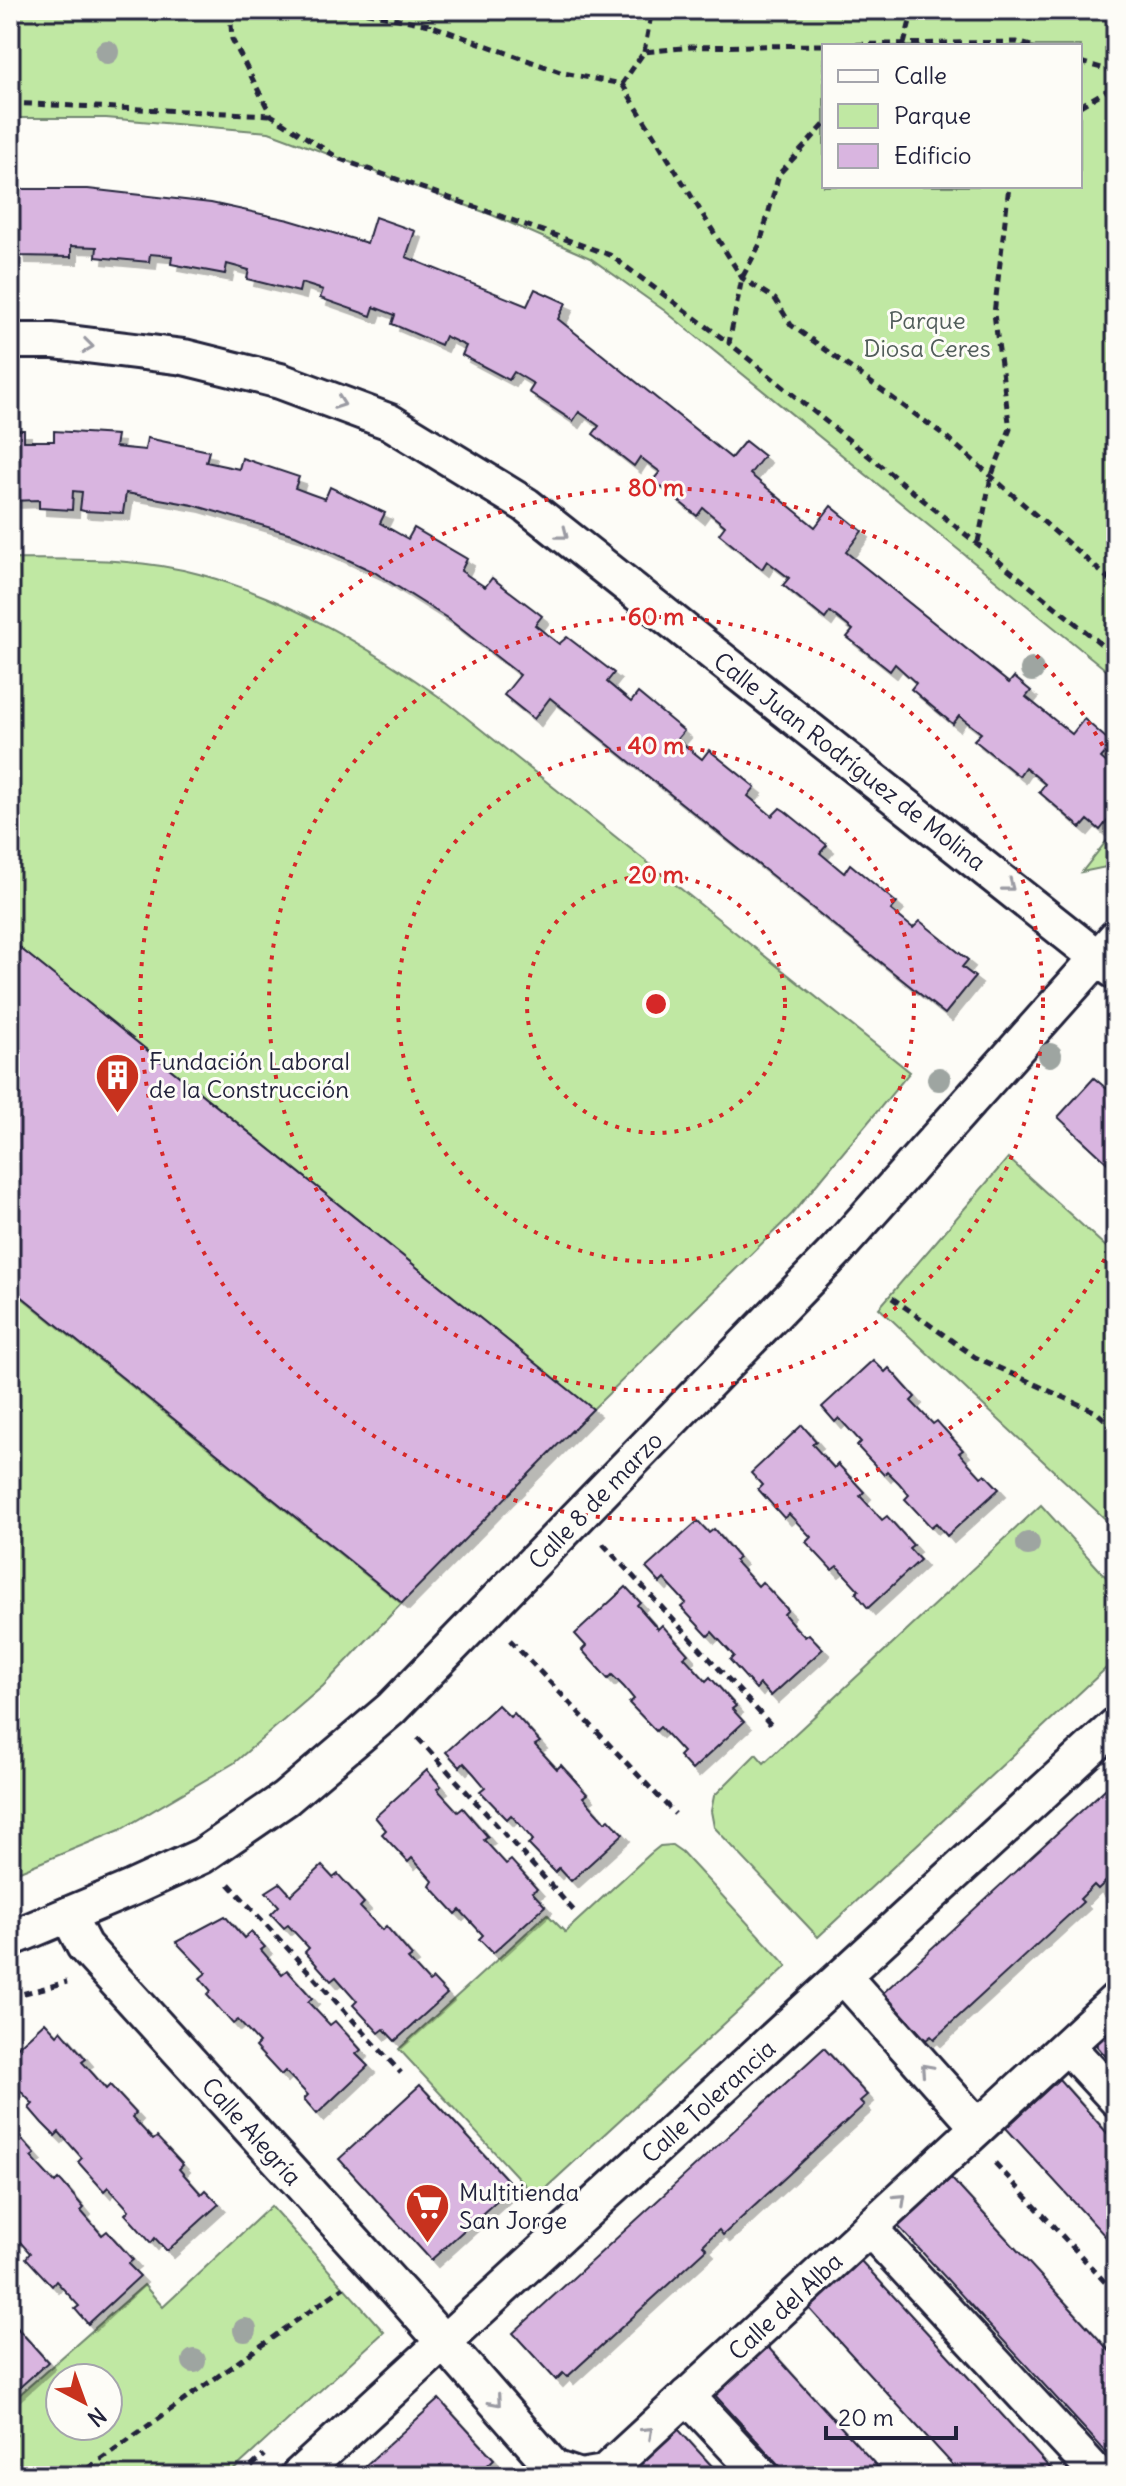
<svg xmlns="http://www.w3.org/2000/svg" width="1126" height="2486" viewBox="0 0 1126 2486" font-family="Delius,sans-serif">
  <defs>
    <filter id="shadow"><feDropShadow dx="7" dy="7" stdDeviation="0" flood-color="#0004"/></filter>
  </defs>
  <rect width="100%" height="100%" fill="#fdfcf7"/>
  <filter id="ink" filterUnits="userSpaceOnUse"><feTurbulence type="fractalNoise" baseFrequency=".0125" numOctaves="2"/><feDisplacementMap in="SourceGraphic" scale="16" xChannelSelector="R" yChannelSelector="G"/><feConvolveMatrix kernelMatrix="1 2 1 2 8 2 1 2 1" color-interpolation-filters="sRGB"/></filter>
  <g filter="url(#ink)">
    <g fill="#c0e8a3" stroke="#71856f" stroke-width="2" fill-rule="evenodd">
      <path d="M10,10H1116V678L665,311L590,258L492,215L269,132L106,118H10ZM824,46H1080V186H824Z"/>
      <path d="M10,559C72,560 139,557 199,574C291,599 372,649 448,703L910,1072L792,1214L593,1409L10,940Z"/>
      <path d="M1116,829V865L1082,872Z"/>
      <path d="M1008,1158L1116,1256V1529L879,1308Z"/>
      <path d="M10,1287L402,1603L323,1686L234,1763L120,1830L10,1875Z"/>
      <path d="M1041,1505L1116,1588V1659L818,1937L714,1827L711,1811L714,1796L756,1754L764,1763Z"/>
      <path d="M672,1845L682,1852L787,1966L536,2197L399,2049L547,1914L565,1932L650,1854L660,1846Z"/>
      <path d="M271,2206L384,2332L227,2476H10V2442L17,2435L10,2427V2403L144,2285L163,2307ZM108,2378V2426H60V2378Z"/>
    </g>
    <g fill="#d9b5e0" stroke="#22223b" stroke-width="2" filter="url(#shadow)">
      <path d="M10,189H88L211,203L289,220L367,243L375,217L415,231L406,257L527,306L535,289L566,303L558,319L731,458L745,441L764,456L750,474L815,527L831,506L862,531L846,552L1009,683L1014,677L1031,691L1026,697L1072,734L1084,719L1113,744L1101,758L1116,771V810L1100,830L1088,820L1081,828L1039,792L1045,784L1025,767L1019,776L974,740L981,733L959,716L953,724L911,689L916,683L895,664L890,671L847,637L853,630L830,612L825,619L783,585L789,578L767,561L762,569L719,534L725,526L703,508L697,516L653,480L660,472L640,457L634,466L593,434L599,426L579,412L573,421L529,392L534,384L514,372L509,380L462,355L466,346L445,336L441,345L392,324L395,315L374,307L371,316L320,298L323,290L301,283L299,292L247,279L249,270L227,264L225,274L171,264L172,256L150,254L149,262L96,257L97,247L71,246V257L19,256L18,247H10Z"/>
      <path d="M10,430H24V441H54V431L117,435L115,447L145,450L147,438L209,451L206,462L239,469L242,458L299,477L295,488L311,494L325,499L330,487L385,513L380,523L408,539L414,528L467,559L461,571L485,587L492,578L537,612L542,616L535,625L559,644L567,637L609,669L614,673L607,682L631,702L638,693L684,731L677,739L702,759L709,750L755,787L748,796L772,816L780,808L785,811L827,845L820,853L844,873L850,864L897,903L891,910L913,928L920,921L968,960L962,967L975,977L945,1014L550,698L534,719L504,695L520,675L447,618L374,572L295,535L193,505L126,493L123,513L84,511L80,510L82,492L73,491L72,510L39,508V500L10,501Z"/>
      <path d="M10,940L593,1409L402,1603L10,1287Z"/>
      <path d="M1094,1078L1107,1089L1112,1084L1116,1088V1171L1058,1117Z"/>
      <path d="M873,1360L885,1372L889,1368L915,1397L911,1401L933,1424L937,1421L963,1450L959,1453L981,1477L985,1474L999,1489L947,1536L936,1523L931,1527L905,1499L909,1495L899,1483L887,1471L884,1475L857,1446L861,1442L839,1418L835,1422L822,1407Z"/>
      <path d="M802,1425L816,1441L812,1444L834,1468L838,1464L864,1492L860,1496L882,1520L887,1516L913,1545L909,1548L920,1560L868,1608L856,1593L859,1590L837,1566L832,1570L806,1542L811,1537L789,1514L784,1518L758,1489L762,1485L751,1473Z"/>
      <path d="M698,1521L709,1533L714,1529L739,1558L735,1561L758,1586L762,1582L788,1610L784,1614L795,1627L805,1637L809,1634L823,1649L771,1696L760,1684L756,1689L730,1660L734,1656L712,1632L708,1636L681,1607L686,1603L664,1579L660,1583L646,1568Z"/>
      <path d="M626,1587L640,1602L637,1605L658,1629L662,1625L688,1654L684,1657L706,1681L710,1677L736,1706L732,1709L744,1722L692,1770L679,1756L683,1752L660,1727L656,1731L629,1703L634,1699L624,1687L612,1675L608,1679L582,1650L586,1646L575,1634Z"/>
      <path d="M498,1705L510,1717L514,1713L540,1742L535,1745L557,1769L561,1765L587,1794L583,1797L595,1811L605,1822L609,1819L623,1834L571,1881L559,1868L555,1872L528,1844L533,1840L522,1827L511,1815L507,1819L480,1791L485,1787L474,1774L464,1763L460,1767L446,1752Z"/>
      <path d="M427,1770L441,1786L437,1789L458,1812L463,1808L488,1837L484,1840L506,1864L511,1860L537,1889L532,1892L545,1906L493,1953L479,1939L483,1935L460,1910L456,1914L430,1886L433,1881L412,1858L408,1862L382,1834L386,1830L375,1817Z"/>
      <path d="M1116,1779V1872L1098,1889L1094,1885L1080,1899L1083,1902L934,2039L931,2036L926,2040L883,1993Z"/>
      <path d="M322,1866L333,1878L338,1874L364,1903L360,1907L382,1930L386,1926L412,1956L408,1959L429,1982L433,1979L447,1994L395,2041L384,2029L379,2033L353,2005L357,2001L336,1977L331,1981L305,1952L309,1948L288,1925L284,1928L271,1914L279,1906L266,1892L280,1883L291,1895Z"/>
      <path d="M225,1916L244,1938L251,1932L265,1947L261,1950L282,1974L287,1970L312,1998L308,2002L330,2025L335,2021L361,2050L356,2054L368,2066L317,2114L304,2099L308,2095L285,2071L281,2075L255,2047L259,2043L248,2031L238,2020L233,2024L207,1995L211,1991L200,1978L206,1973L176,1942Z"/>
      <path d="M45,2022L57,2035L61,2030L86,2059L82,2062L94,2075L106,2089L110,2085L136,2113L132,2117L153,2140L157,2137L183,2165L179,2169L201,2194L205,2190L219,2204L167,2251L155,2238L151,2243L125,2214L129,2210L108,2187L104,2191L78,2162L82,2158L59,2132L55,2136L42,2123L29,2108L33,2104L10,2080V2054Z"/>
      <path d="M1116,2027V2068L1096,2045Z"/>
      <path d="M824,2048L867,2095L860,2101L864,2105L723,2235L719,2230L711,2237L703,2245L707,2249L567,2377L563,2373L556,2380L513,2333Z"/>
      <path d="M1059,2079L1116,2143V2248L1006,2128Z"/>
      <path d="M420,2085L513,2186L431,2260L339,2159Z"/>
      <path d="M10,2126L35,2154L31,2157L55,2183L59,2179L63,2183L84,2208L81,2211L102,2235L107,2231L133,2260L128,2264L140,2276L88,2324L75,2309L79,2306L56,2281L52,2286L26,2258L30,2253L10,2231Z"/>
      <path d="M951,2178L1116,2358V2463L898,2226Z"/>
      <path d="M861,2261L967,2376L1057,2476H963L862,2366L809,2308Z"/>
      <path d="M10,2320L48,2362L10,2396Z"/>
      <path d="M767,2346L794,2376L886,2476H789L714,2394Z"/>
      <path d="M439,2399L494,2459L476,2476H354Z"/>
      <path d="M678,2429L721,2476H625L657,2446Z"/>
    </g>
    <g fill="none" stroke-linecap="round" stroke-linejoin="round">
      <defs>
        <g id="minor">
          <path d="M10,341H53L184,357L280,381L390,422L526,505L1113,970"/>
          <path d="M68,1915L84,1946L403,2296L554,2468L577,2476"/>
          <path d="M10,1939L132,1888L202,1856L285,1799L391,1709L836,1251L1116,937"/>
          <path d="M843,1976L978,2127"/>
          <path d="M1067,2046L1116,2099"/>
          <path d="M869,2228L1099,2476"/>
          <path d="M687,2396L762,2476"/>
          <path d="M298,2476L1116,1725"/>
          <path d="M586,2476L604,2473L1116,2000"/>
        </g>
      </defs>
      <use href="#minor" stroke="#22223b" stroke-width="40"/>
      <g stroke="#22223b" stroke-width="5" stroke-dasharray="8 6" stroke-linecap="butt">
        <path d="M230,10L232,39L271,115L340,159L610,255L729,343"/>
        <path d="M352,10L430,25L563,73L622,84L644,52L691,47L1017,42L1031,46"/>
        <path d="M430,10V25"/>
        <path d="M904,44L913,10"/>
        <path d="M644,52L652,10"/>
        <path d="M1080,62L1116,72"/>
        <path d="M622,84L742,278L775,299L791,325L944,435L1116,585"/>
        <path d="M10,103L270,115"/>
        <path d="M1080,106L1116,85"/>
        <path d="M824,125L779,174L760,244L742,278L729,343L1116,656"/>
        <path d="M978,542L991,477L1010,429L994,314L1009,186"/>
        <path d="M892,1298L975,1357L1096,1412L1116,1429"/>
        <path d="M603,1544L773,1727"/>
        <path d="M510,1640L675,1814"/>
        <path d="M418,1738L575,1912"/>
        <path d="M229,1884L401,2073"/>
        <path d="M10,1997L67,1982"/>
        <path d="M995,2163L1116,2294"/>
        <path d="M77,2476L344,2287"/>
        <path d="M241,2476L264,2455"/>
      </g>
      <use href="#minor" stroke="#fdfcf7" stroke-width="34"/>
    </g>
    <g fill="#9ea5a1">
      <circle cx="107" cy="52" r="12"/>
      <circle cx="1032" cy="670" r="12"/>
      <circle cx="1050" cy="1055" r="12"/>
      <circle cx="939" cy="1079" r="12"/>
      <circle cx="1028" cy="1544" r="12"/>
      <circle cx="245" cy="2330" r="12"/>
      <circle cx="194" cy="2361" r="12"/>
    </g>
    <defs><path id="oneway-chevron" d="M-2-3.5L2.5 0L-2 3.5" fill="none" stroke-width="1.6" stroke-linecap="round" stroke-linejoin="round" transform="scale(2)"/></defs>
    <g stroke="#9a9aa2">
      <use href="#oneway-chevron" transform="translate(88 346) rotate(7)"/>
      <use href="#oneway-chevron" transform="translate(340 403) rotate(20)"/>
      <use href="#oneway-chevron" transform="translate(563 534) rotate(38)"/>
      <use href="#oneway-chevron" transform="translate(1009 886) rotate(38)"/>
      <use href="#oneway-chevron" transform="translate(926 2069) rotate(-132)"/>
      <use href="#oneway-chevron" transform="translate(901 2199) rotate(-43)"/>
      <use href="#oneway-chevron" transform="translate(496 2401) rotate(49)"/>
      <use href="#oneway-chevron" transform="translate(648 2432) rotate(-43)"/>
    </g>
  </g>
  <g fill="none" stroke="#d62828" stroke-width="4" stroke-dasharray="4 8">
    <circle cx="656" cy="1004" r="129"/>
    <circle cx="656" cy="1004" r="258"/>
    <circle cx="656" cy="1004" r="387"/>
    <path d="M1116 1238A516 516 0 1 1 1116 770"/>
  </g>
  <defs>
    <symbol id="building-pin" viewBox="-11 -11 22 30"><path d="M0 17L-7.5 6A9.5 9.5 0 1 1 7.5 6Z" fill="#c8321e" stroke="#fdfcf7"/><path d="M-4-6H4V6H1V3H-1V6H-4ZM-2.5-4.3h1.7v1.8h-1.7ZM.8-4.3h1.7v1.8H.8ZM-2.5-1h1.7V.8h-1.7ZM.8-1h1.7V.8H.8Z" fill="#fff"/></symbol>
    <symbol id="supermarket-pin" viewBox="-11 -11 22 30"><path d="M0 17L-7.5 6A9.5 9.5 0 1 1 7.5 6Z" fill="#c8321e" stroke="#fdfcf7"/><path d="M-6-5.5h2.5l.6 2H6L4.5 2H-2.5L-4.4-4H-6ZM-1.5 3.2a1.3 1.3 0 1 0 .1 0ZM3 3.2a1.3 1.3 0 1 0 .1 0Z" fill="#fff"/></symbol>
  </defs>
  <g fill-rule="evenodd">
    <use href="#building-pin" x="92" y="1050" width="51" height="69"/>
    <use href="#supermarket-pin" x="402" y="2180" width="51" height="69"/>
  </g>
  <g text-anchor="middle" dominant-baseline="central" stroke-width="6" stroke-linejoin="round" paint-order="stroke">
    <g font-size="24" fill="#515d5a" stroke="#fdfcf7">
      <text x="927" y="320">Parque<tspan x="927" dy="28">Diosa Ceres</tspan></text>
    </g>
    <g font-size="24" fill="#22223b" stroke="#fdfcf7">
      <text transform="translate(850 761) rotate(38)">Calle Juan Rodríguez de Molina</text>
      <text transform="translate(595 1500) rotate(-46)">Calle 8 de marzo</text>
      <text transform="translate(708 2101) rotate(-42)">Calle Tolerancia</text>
      <text transform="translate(252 2131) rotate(48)">Calle Alegría</text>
      <text transform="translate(785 2306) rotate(-43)">Calle del Alba</text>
    </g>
    <g font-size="24" fill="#22223b" stroke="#fdfcf7" text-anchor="start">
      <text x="149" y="1061">Fundación Laboral<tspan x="149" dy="28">de la Construcción</tspan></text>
      <text x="459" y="2192">Multitienda<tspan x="459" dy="28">San Jorge</tspan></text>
    </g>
  </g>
  <circle cx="656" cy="1004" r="12" fill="#d62828" stroke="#fdfcf7" stroke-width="4"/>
  <g font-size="24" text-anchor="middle" font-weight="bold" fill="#d62828" stroke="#fdfcf7" stroke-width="6" stroke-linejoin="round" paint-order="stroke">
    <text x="656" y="496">80 m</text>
    <text x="656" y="625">60 m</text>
    <text x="656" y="754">40 m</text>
    <text x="656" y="883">20 m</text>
  </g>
  <rect width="1126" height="2486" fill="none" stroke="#fdfcf7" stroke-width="40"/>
  <rect x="20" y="20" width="1086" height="2446" fill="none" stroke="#22223b" stroke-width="3" filter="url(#ink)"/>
  <rect x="822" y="44" width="260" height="144" fill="#fdfcf7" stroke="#a5a5ac" stroke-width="2"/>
  <rect x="838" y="70" width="40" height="12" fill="#fdfcf7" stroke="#a5a5ac" stroke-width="2"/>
  <text x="894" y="84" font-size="24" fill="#22223b">Calle</text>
  <rect x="838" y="104" width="40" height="24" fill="#c0e8a3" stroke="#a5a5ac" stroke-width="2"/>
  <text x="894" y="124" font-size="24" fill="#22223b">Parque</text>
  <rect x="838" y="144" width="40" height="24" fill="#d9b5e0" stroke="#a5a5ac" stroke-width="2"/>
  <text x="894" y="164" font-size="24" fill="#22223b">Edificio</text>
  <g transform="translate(84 2402) rotate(139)"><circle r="38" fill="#fdfcf7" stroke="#a5a5ac" stroke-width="2"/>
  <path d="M0-6L14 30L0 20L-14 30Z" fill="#c8321e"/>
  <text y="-12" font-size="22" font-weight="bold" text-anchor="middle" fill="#22223b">N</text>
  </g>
  <path d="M826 2426v12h130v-12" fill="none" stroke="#22223b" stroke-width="4"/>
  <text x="838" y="2426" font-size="24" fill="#22223b" stroke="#fdfcf7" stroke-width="6" paint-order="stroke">20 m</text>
</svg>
